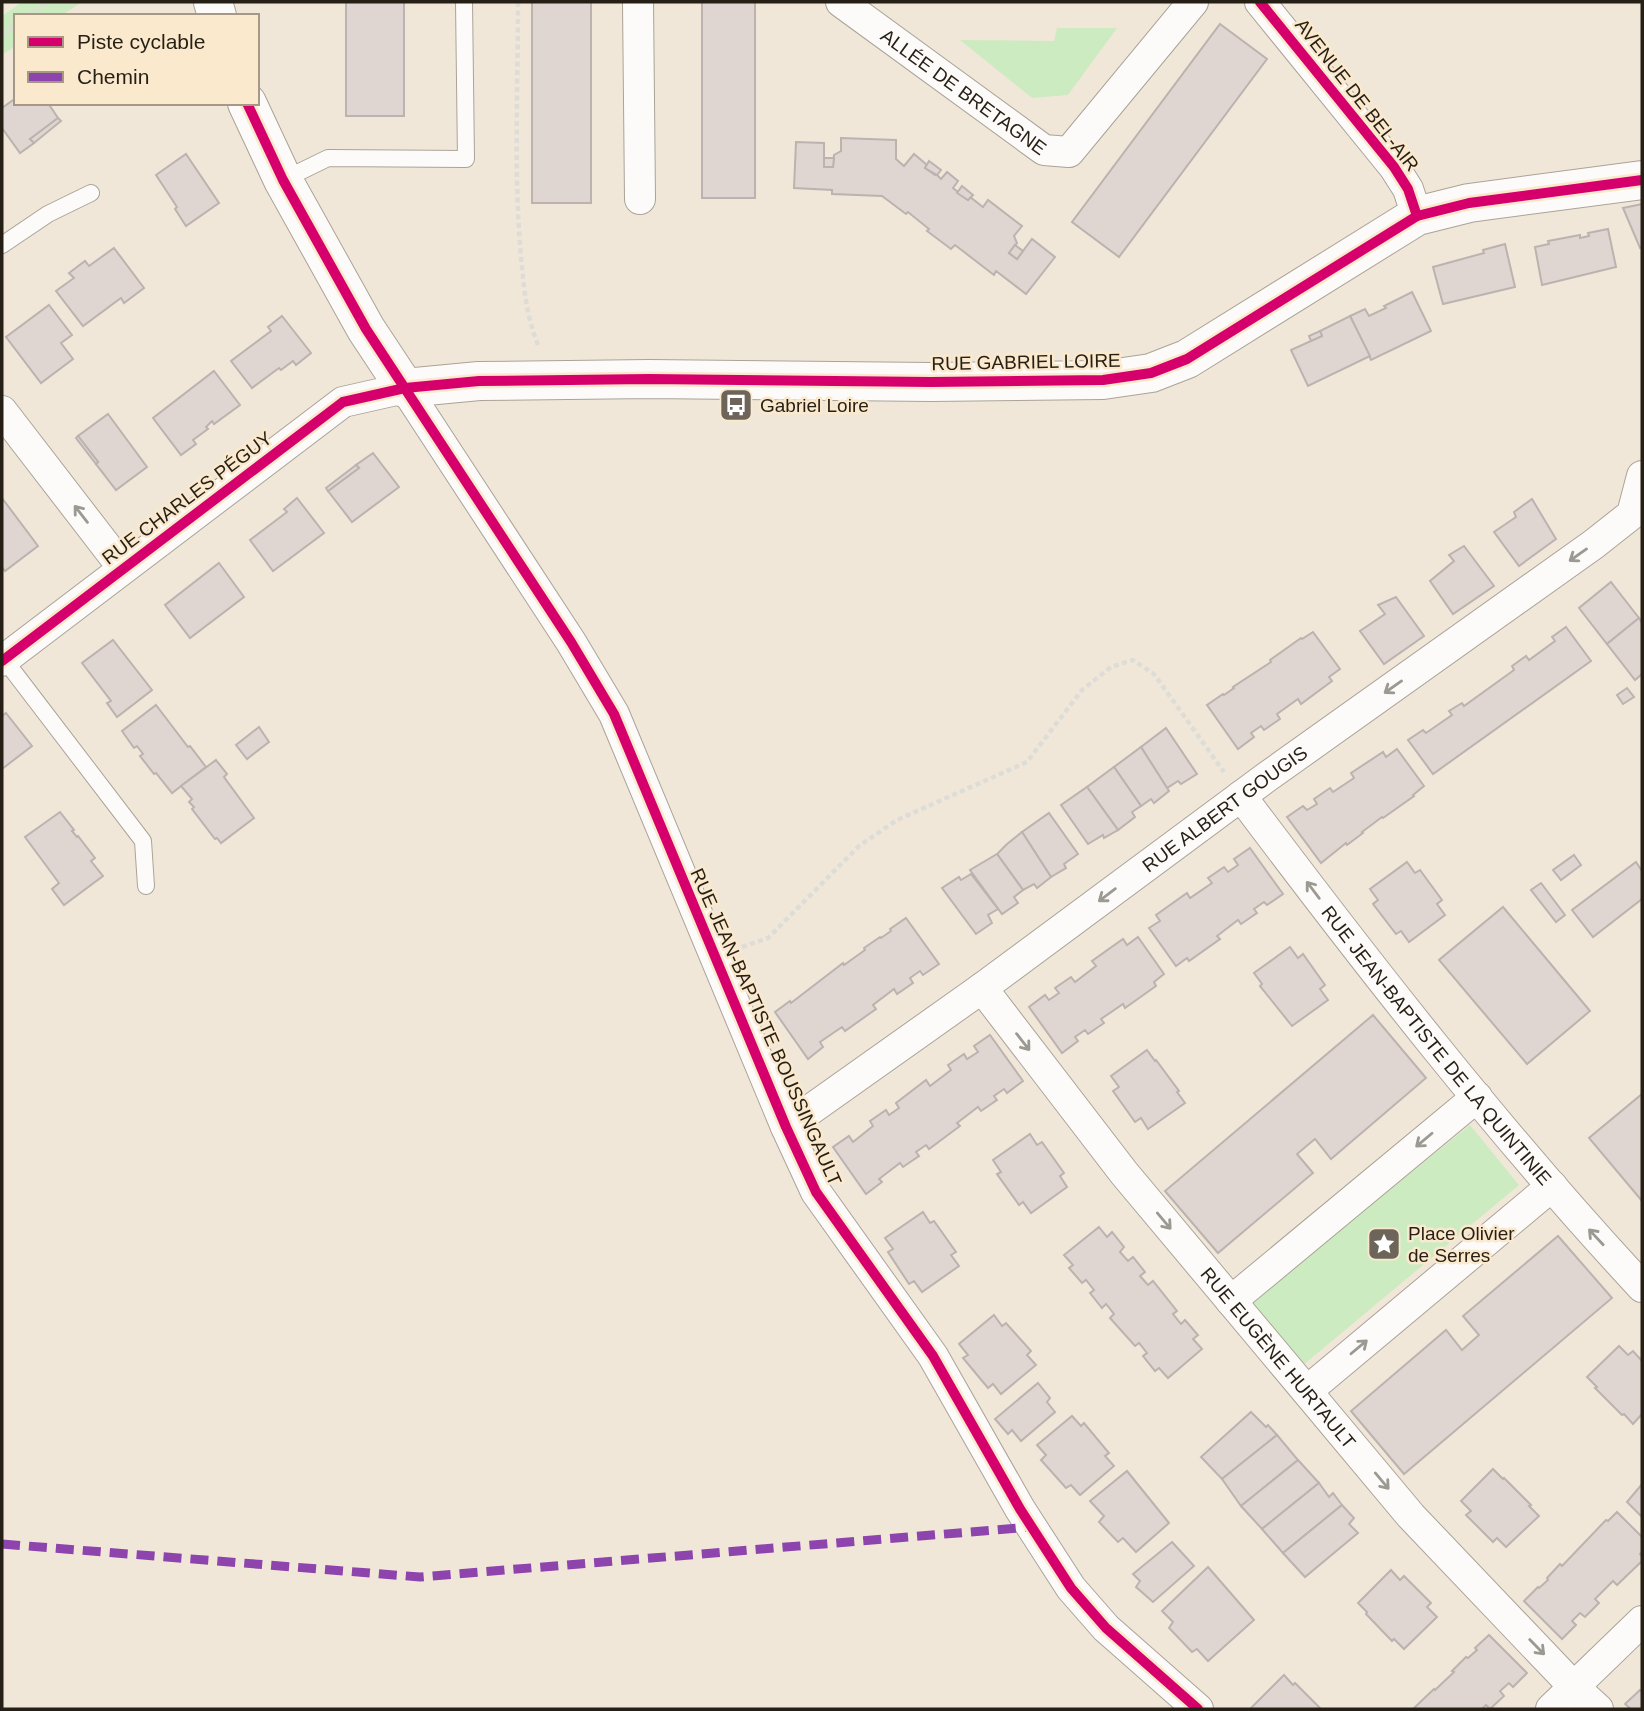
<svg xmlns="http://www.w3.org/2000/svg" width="1644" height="1711" viewBox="0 0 1644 1711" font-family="Helvetica,sans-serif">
  <rect width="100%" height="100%" fill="#f0e7d8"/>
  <g fill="#cdebc1">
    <path d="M22,2H82L61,16H16V46L2,55V16Z"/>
    <path d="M1057,28H1117L1068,95L1032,98L960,40L1054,41Z"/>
    <path d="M1470,1125L1519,1185L1302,1366L1251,1300Z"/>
  </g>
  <g fill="#dfd6d2" stroke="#bcb3b0" stroke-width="2">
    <rect x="346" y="2" width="58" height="114"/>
    <rect x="532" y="2" width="59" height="201"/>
    <rect x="702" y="2" width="53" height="196"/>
    <path d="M1220,24L1267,59L1119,257L1072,222Z"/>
    <path d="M16,98V103H48L58,118L30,139L34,143L20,153L2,128V108Z"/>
    <path d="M58,118L61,121L34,143L30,139Z"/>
    <path d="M841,138L896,140V159L904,166L914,154L927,165L925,168L935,175L936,174L941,179L947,172L958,181L953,188L968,200L970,197L983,207L988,200L1022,226L1014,236L1017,243L1009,253L1017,259L1032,239L1055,257L1026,294L996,271L994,275L955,245L951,249L927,231L929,229L908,212L906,214L882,196L832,194V190L794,188L796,142L824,143V167H833L834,155L841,151Z"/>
    <path d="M186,154L219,203L186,226L175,209L177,207L156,175Z"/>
    <path d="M824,158H834L833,167H824Z"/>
    <path d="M929,161L941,170L937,175L925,168Z"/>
    <path d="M962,186L973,195L968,200L957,193Z"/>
    <path d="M1642,204V247L1640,248L1623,208Z"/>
    <path d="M1608,229L1616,267L1542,285L1535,247L1549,244L1548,241L1580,235V238L1589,236L1588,233Z"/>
    <path d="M1505,244L1515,287L1443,304L1433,267L1484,253L1483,250Z"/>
    <path d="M1015,245L1023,251L1017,259L1009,253Z"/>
    <path d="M114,248L144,288L124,303L121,298L83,326L56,291L74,278L69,273L85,261L89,266Z"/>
    <path d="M1412,292L1431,331L1371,360L1350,316L1365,309L1369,316L1386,308L1384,306Z"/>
    <path d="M49,305L72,335L61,343L73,359L41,383L6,337Z"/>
    <path d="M282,316L311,353L296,365L293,361L281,370L279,368L252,388L231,361L271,331L268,327Z"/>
    <path d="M1350,316L1370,356L1308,386L1291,350L1322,336L1320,331Z"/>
    <path d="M1320,331L1322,336L1311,341L1309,336Z"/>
    <path d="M214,371L240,405L214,424L212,421L206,427L208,429L193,440L196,444L181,455L153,418Z"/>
    <path d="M108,414L147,467L116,490L96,464L98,462L78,436Z"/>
    <path d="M78,436L98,462L96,464L76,438Z"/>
    <path d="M373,453L399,487L352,522L328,491L359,468L356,465Z"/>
    <path d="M356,465L359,468L328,491L326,488Z"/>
    <path d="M2,498L38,546L5,571L2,567Z"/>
    <path d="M297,498L324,533L273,571L250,540L287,512L284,509Z"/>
    <path d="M1532,499L1556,539L1519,566L1494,532L1516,517L1514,512Z"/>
    <path d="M1464,546L1494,586L1453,614L1430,581L1454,561L1449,555Z"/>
    <path d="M219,563L244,597L190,638L165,605Z"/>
    <path d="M1611,582L1639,618L1607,644L1579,608Z"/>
    <path d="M1396,597L1424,636L1384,664L1360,631L1385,614L1378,605Z"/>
    <path d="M1639,618L1642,623V674L1635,680L1607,644Z"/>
    <path d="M1566,627L1591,661L1433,774L1408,740L1423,730L1426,733L1452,715L1449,711L1462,703L1464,706L1514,670L1512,666L1526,656L1529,660L1555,641L1552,637Z"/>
    <path d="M1313,632L1340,669L1329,677L1332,681L1301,704L1298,699L1277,714L1280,719L1264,730L1261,726L1251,733L1254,737L1238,749L1207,705L1223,694L1224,695L1234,688L1233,687L1271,662L1270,660L1301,638L1302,639Z"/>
    <path d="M113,640L152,690L117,717L107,703L111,701L82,663Z"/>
    <path d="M1627,688L1634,697L1623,704L1617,695Z"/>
    <path d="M156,705L188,747L190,746L206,767L172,793L156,773L154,774L140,756L143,754L137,746L134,748L122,731Z"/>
    <path d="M6,713L32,746L2,769V716Z"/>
    <path d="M259,727L269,742L247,759L236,745Z"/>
    <path d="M1166,728L1197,774L1181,784L1178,781L1167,788L1141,747Z"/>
    <path d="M1141,747L1169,791L1154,803L1151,799L1141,806L1114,767Z"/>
    <path d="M1397,749L1424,786L1413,795L1414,796L1383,818L1382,817L1362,832L1363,833L1347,845L1346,843L1321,863L1287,817L1303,806L1307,810L1317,804L1314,799L1330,788L1333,792L1354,778L1351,773L1383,752L1386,757Z"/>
    <path d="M216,760L227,774L224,777L254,818L221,843L217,838L215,839L192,809L194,807L189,802L192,799L181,786Z"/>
    <path d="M1114,767L1141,806L1132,812L1135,817L1118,830L1087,787Z"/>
    <path d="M1087,787L1118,830L1104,838L1103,835L1088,844L1061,805Z"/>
    <path d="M60,812L74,830L72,831L77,837L78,836L95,858L91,861L103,876L64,905L52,889L59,883L25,837Z"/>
    <path d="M1049,813L1078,854L1064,864L1066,868L1051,877L1022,832Z"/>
    <path d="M1022,832L1051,877L1037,888L1034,884L1023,890L997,854L1007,844Z"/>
    <path d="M1250,848L1283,894L1267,905L1264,902L1254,909L1257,913L1241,924L1238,920L1217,936L1220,939L1189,961L1187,958L1176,966L1149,928L1160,921L1156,915L1187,893L1190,898L1212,883L1208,878L1224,867L1228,872L1238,865L1234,859Z"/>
    <path d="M997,854L1023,890L1014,897L1018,903L1002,914L970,870Z"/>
    <path d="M1574,855L1581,865L1561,880L1553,870Z"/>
    <path d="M1407,862L1415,873L1420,870L1442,900L1437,904L1445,915L1409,942L1401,931L1396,934L1373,904L1378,900L1370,889Z"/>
    <path d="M1636,862L1642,871V899L1593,937L1572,910Z"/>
    <path d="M971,874L998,909L988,915L992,923L976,934L942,888L959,877L961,880Z"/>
    <path d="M1541,883L1565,915L1556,922L1531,890Z"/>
    <path d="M1503,907L1590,1011L1527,1064L1439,960Z"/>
    <path d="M906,918L939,964L923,975L920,971L910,978L913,983L897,994L894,989L873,1005L876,1009L845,1031L842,1027L820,1042L823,1047L808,1059L775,1012L790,1001L791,1003L843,963L844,965L865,950L864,948L880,937L881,938L891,931L890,929Z"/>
    <path d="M1138,937L1164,974L1154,982L1156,986L1125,1008L1123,1004L1101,1019L1104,1023L1088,1034L1085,1030L1075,1037L1078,1041L1062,1053L1029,1007L1045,995L1049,1000L1059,993L1055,988L1071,977L1075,982L1096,966L1092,961L1123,939L1127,945Z"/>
    <path d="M1290,947L1298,958L1303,954L1325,985L1320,989L1328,1000L1292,1026L1260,986L1262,984L1254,973Z"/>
    <path d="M1373,1015L1426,1078L1331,1159L1315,1139L1297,1154L1313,1173L1218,1253L1165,1191Z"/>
    <path d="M990,1035L1023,1081L1007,1093L1004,1089L994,1096L997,1100L981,1111L978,1107L957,1123L960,1126L929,1149L926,1145L916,1152L919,1156L903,1167L900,1163L879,1179L882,1182L866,1194L833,1147L849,1136L853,1142L873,1126L870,1121L886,1110L889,1115L899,1108L896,1103L926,1080L930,1086L951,1070L948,1065L964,1054L967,1059L978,1052L974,1046Z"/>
    <path d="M1147,1050L1155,1061L1156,1060L1179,1091L1177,1092L1185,1103L1148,1129L1141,1118L1135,1122L1113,1091L1119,1087L1111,1076Z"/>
    <path d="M1642,1094V1201L1589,1138Z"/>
    <path d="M1030,1134L1037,1145L1042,1142L1064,1173L1060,1176L1067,1187L1031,1213L1023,1202L1019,1205L997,1174L1001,1172L993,1160Z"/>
    <path d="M923,1212L930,1223L934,1221L956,1252L951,1255L959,1266L922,1292L914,1281L909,1284L888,1252L893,1249L885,1238Z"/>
    <path d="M1099,1227L1107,1237L1112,1232L1124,1247L1120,1252L1128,1261L1133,1257L1145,1272L1140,1276L1148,1285L1153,1281L1177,1311L1173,1314L1181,1324L1185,1320L1198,1335L1193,1339L1202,1349L1168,1378L1159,1368L1155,1371L1143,1356L1147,1353L1139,1343L1135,1346L1110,1318L1114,1314L1106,1304L1102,1308L1090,1293L1094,1290L1086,1280L1082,1283L1069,1268L1073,1265L1064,1255Z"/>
    <path d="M1558,1236L1612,1298L1404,1474L1351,1411L1446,1330L1462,1350L1479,1335L1463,1316Z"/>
    <path d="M994,1315L1002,1326L1006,1323L1031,1351L1027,1355L1036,1365L1001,1394L993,1384L988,1388L963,1358L968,1355L959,1344Z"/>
    <path d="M1619,1346L1628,1355L1633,1351L1642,1361V1414L1633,1424L1624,1414L1622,1415L1595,1388L1597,1387L1587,1377Z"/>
    <path d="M1038,1383L1050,1398L1047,1402L1055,1412L1021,1441L1012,1430L1008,1434L995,1419Z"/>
    <path d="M1251,1412L1266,1427L1268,1425L1277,1435L1222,1479L1201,1457Z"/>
    <path d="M1072,1416L1081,1426L1084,1423L1109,1453L1105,1456L1114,1466L1080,1495L1071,1485L1066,1488L1041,1460L1046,1455L1037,1445Z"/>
    <path d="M1277,1435L1298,1460L1241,1506L1222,1479Z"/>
    <path d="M1298,1460L1319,1483L1262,1529L1241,1506Z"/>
    <path d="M1493,1469L1503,1479L1504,1478L1531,1505L1529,1506L1539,1516L1506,1547L1497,1538L1493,1542L1466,1515L1471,1511L1461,1501Z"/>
    <path d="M1127,1471L1169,1523L1136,1552L1123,1538L1118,1542L1099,1522L1104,1516L1090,1501Z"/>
    <path d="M1319,1483L1329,1497L1333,1493L1342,1505L1283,1553L1262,1529Z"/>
    <path d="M1642,1484V1517L1627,1502Z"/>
    <path d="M1342,1505L1354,1518L1349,1524L1358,1533L1305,1577L1283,1553Z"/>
    <path d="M1617,1512L1642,1537V1552L1640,1554L1642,1557V1561L1617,1585L1613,1581L1595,1599L1599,1603L1585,1617L1580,1613L1572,1621L1576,1625L1562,1639L1524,1601L1538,1587L1539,1588L1548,1580L1547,1578L1560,1564L1562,1566L1606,1520L1608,1521Z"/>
    <path d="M1172,1542L1194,1566L1153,1602L1136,1587L1140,1581L1133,1574Z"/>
    <path d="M1208,1567L1254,1620L1208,1661L1197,1649L1192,1652L1169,1628L1173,1622L1162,1611Z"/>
    <path d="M1391,1570L1400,1580L1404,1576L1431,1603L1427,1607L1437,1617L1404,1649L1394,1639L1392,1641L1366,1614L1367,1612L1358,1603Z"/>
    <path d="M1489,1635L1527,1673L1513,1687L1509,1683L1500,1691L1504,1696L1490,1709L1486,1705L1482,1709H1413L1434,1689L1435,1690L1454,1672L1452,1671L1466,1657L1468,1658L1477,1650L1475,1648Z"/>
    <path d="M1284,1675L1293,1685L1295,1683L1321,1709H1252L1251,1708Z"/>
    <path d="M1640,1690L1642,1691V1709H1631L1625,1704Z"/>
  </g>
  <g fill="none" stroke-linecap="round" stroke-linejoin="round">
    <defs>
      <g id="service">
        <path d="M283,180L328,158L466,159L464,2"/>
        <path d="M2,245L48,214L91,193"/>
        <path d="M4,659L143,841L146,886"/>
      </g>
      <g id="minor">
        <path d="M638,2L640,199"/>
        <path id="s1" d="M841,2L1044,150L1069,152L1193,2"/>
        <path d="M1260,2L1394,167L1408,189L1417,216"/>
        <path d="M2,411L123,568"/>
        <path d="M2,661L343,402L405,388L571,642L614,714L786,1127L816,1192L933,1356L1020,1509L1071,1588L1106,1628L1198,1709"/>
        <path id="s2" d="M1241,796C1368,965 1498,1132 1642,1287"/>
        <path id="s3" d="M982,988L1124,1173L1411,1516L1574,1687L1598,1709"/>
        <path id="s4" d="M786,1127L982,988L1264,779L1594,544L1632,514L1642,476"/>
        <path d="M1231,1301L1477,1097"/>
        <path d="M1307,1391L1552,1186"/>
        <path d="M1551,1709L1642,1621"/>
      </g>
      <g id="tertiary">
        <path d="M213,2L217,16"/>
        <path d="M247,103L283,180L366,329L405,388L479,381L649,379L931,382L1103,380L1151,373L1187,359L1417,216L1469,203L1642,180"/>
      </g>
    </defs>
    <use href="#service" stroke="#aaa398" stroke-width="18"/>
    <use href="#minor" stroke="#aaa398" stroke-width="32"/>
    <use href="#tertiary" stroke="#aaa398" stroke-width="40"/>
    <g stroke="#dedcd7" stroke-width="4.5" stroke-dasharray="5 3.5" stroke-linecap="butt">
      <path d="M518,2C518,83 514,164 520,245C523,279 525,313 538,345"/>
      <path d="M27,16L47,2"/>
      <path d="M2,34L16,24"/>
      <path d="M742,947L768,938L859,846L897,820L1027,762L1082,690L1111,667L1133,660L1154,674L1224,772"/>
    </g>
    <use href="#service" stroke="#fdfbf9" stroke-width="16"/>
    <use href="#minor" stroke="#fdfbf9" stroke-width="30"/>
    <use href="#tertiary" stroke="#fdfbf9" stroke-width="38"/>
    <path stroke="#8e44ad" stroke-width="9" stroke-dasharray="18 9" stroke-linecap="butt" d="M2,1544L420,1577L1031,1527"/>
    <defs>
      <g id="cycleway">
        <path d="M1260,2L1394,167L1408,189L1417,216"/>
        <path d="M247,103L283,180L366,329L571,642L614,714L786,1127L816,1192L933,1356L1020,1509L1071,1588L1106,1628L1198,1709"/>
        <path d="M2,661L343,402L405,388L479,381L649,379L931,382L1103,380L1151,373L1187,359L1417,216L1469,203L1642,180"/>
      </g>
    </defs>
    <use href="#cycleway" stroke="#fbe9ce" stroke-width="15"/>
    <use href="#cycleway" stroke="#d6006c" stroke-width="10"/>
  </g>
  <defs><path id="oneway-shaft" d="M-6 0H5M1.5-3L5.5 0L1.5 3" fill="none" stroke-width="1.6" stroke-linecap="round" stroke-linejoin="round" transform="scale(1.75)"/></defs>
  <g stroke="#9c9892">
    <use href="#oneway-shaft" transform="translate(81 514) rotate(-128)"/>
    <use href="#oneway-shaft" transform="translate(1578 555) rotate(145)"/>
    <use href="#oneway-shaft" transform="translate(1393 687) rotate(145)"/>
    <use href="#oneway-shaft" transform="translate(1313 890) rotate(-127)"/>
    <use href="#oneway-shaft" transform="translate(1107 895) rotate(143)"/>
    <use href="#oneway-shaft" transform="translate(1023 1042) rotate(52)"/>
    <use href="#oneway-shaft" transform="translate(1424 1140) rotate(140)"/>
    <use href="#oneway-shaft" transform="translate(1164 1221) rotate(50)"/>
    <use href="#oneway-shaft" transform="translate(1596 1237) rotate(-133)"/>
    <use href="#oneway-shaft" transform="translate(1359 1347) rotate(-40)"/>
    <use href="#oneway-shaft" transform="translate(1382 1481) rotate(50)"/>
    <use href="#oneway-shaft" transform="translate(1537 1647) rotate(46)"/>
  </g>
  <defs>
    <symbol id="bus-square" viewBox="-11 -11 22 22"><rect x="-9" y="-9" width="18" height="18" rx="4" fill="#6d6559" stroke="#fbe9ce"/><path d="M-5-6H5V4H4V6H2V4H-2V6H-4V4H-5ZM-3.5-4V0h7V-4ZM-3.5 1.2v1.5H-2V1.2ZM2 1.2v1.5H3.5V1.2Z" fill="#fff"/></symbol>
    <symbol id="sight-square" viewBox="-11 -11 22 22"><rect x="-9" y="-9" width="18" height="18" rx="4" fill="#6d6559" stroke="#fbe9ce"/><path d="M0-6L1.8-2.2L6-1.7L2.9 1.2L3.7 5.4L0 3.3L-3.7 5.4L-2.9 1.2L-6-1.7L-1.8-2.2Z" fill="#fff"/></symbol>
  </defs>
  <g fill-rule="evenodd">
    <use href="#bus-square" x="717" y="386" width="38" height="38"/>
    <use href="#sight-square" x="1365" y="1225" width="38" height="38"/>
  </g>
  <g text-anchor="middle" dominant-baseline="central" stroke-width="5" stroke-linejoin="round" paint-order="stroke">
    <g font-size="19" fill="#261f15" stroke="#fbe9ce">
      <text stroke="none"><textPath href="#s1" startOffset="152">ALLÉE DE BRETAGNE</textPath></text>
      <text transform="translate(1357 95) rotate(52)">AVENUE DE BEL-AIR</text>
      <text transform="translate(1026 362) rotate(-1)">RUE GABRIEL LOIRE</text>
      <text transform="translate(187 498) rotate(-37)">RUE CHARLES PÉGUY</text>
      <text stroke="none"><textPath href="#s4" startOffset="542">RUE ALBERT GOUGIS</textPath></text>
      <text transform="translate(766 1027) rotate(66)">RUE JEAN-BAPTISTE BOUSSINGAULT</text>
      <text stroke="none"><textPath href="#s2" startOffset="317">RUE JEAN-BAPTISTE DE LA QUINTINIE</textPath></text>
      <text stroke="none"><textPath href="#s3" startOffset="474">RUE EUGÈNE HURTAULT</textPath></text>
    </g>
    <g font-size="19" fill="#261f15" stroke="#fbe9ce" text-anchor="start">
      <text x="760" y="405">Gabriel Loire</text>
      <text x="1408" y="1233">Place Olivier<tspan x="1408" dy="22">de Serres</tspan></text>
    </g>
  </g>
  <rect width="1644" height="1711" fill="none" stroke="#261f15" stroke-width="7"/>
  <rect x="14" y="14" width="245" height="91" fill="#fbe9ce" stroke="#a69884" stroke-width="2"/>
  <rect x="28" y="37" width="35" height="10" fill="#d6006c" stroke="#a69884" stroke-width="2"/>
  <text x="77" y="49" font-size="21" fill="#261f15">Piste cyclable</text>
  <rect x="28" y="72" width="35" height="10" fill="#8e44ad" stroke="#a69884" stroke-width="2"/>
  <text x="77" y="84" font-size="21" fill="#261f15">Chemin</text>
</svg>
